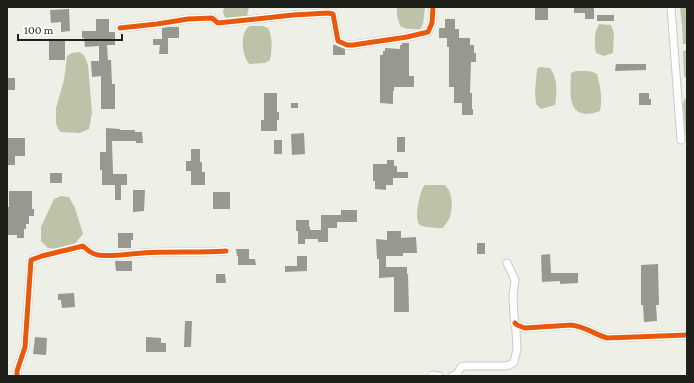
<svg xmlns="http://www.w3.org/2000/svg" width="694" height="383" viewBox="0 0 694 383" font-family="'Crimson Pro',serif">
  <rect width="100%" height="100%" fill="#eef0e8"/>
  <g fill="#bcc3a8">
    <path d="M224,7H249L247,16L238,19H226L223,12Z"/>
    <path d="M397,7H425L423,24L420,29C413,29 406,30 400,26L397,15Z"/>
    <path d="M680,7H687V44H683L682,25Z"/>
    <path d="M599,24L611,25L614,33L613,53L604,56L596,53C594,43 594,33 599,24Z"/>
    <path d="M250,26H263L268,28C273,37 272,50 270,60L265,63L250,64C248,63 247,61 246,59C242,51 240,31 250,26Z"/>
    <path d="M687,50V79L684,76L683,51Z"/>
    <path d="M79,52L84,55L88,65L92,113L89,129L80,133L61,132L58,129L56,123V108L64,80L67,56L72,53Z"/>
    <path d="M540,67L550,68C558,79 557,93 555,105L541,109L536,104L535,92L537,69Z"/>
    <path d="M576,71C584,71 591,70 597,74C600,86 603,99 600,111C567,123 570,95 571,73Z"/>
    <path d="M687,98V141L686,139L683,105L684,100Z"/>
    <path d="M425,185H445C453,193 453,206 450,217C448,221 445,225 443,228C437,228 426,228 420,225C414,221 419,196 422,190C422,188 424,187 425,185Z"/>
    <path d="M61,196L69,197L75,208L83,234L73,246L61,249L48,248L41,241V227L54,199Z"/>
  </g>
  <g fill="#97998f">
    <rect x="535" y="7" width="13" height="13"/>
    <path d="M574,7L594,8V19H585V13H574Z"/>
    <path d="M69,9L70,31L61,32V22L51,23L50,10Z"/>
    <rect x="597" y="15" width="17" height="6"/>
    <path d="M96,19H109V32H115V45H107L108,60H111L112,84H115V109H101V76L92,77L91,61H99V46L85,47L84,38H82V31H96Z"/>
    <path d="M445,19H455V29H459V38H470V45H474V53H476V62H471L470,93H472V109H473V115H462V103H454V87H449V47H447V38H439V28H445Z"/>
    <path d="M169,27H179V38H168V54H159L160,45H153V39H162V28Z"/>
    <rect x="49" y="40" width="16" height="20"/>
    <path d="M402,43H409V76H414V87H394V91H393V104L380,103V55H383V51H385V48L400,49V45H402Z"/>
    <path d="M333,45H335L345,49V55H333Z"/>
    <path d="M616,64H646V70L615,71Z"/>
    <rect x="7" y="78" width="8" height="12"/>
    <path d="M264,93H277V112H279V120H277V131H261V120H264Z"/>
    <path d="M639,93H649V99H651V105H639Z"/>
    <rect x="291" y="103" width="7" height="5"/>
    <path d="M106,128L120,129V130H135V132H142L143,143H136V141H112L113,174H127V185H121V200H115V185H102V170H100V152H106Z"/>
    <path d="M304,133L305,154L292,155L291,134Z"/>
    <rect x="397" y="137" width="8" height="15"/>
    <path d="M7,138H25V156H15V165H7Z"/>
    <rect x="274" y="140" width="8" height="14"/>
    <path d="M191,149H200V162H202V172H205V185H191V171H186V161H191Z"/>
    <path d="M387,160H394V166H397V172H408V178H393V185H386V190L375,189V181H373V164H387Z"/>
    <rect x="50" y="173" width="12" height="10"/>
    <path d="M133,190H145L144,211L133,212Z"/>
    <path d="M9,191H32V209H34V216H29V224H26V229H24V238H17V235H7V207H9Z"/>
    <rect x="213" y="192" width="17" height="17"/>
    <path d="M341,210H357V222H337V228H328V242H318V239H305V244H298V231H296V220H309V227H310V230H321V215H341Z"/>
    <path d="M387,231H401V238L416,237L417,253H403V256H386V267H407V274H408L409,312H394V277L379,278V259H377L376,239L387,240Z"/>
    <path d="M118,233H133V240H131V248H118Z"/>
    <rect x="477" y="243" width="8" height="11"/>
    <path d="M236,249H249V259H255L256,265H238V256H237Z"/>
    <path d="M550,254L551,273H578V283L560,284V281L542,282L541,255Z"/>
    <path d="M297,256H307V271L285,272V266H297Z"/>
    <path d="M115,261H132V271H116Z"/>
    <path d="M658,264L659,305H656L657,321L644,322L643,305H641V265Z"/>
    <path d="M216,274H225L226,283H216Z"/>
    <path d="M74,293L75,307L62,308L61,300H58V294Z"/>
    <path d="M185,321H192L191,347H184Z"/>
    <path d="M35,337L47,338L46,355L33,354Z"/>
    <path d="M146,337L161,338V343H166V352H146Z"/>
  </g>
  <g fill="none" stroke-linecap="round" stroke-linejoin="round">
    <defs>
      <g id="minor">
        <path d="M671,7L681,140"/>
        <path d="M120,28L157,24L188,19L212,18L218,23L293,15L328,13L333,14L338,41L347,45H353L407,37L428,32L432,23L433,7"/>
        <path d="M515,323L517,325L525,328L571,325C584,326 594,334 607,338L687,335"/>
        <path d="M432,375L439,376"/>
        <path d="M17,376V371L25,347L31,260L42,256L83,246C87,250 92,254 98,255C113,257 127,254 142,253C170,251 198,253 226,251"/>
        <path d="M452,376L457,374L461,367L465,366H504L510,365L514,362L517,349L516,331L514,316L513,295L515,280L507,263"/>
      </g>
    </defs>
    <use href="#minor" stroke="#c9cbc4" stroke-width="9"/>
    <use href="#minor" stroke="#fcfdfc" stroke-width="7"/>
    <defs>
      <g id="cycleway">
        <path d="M120,28L157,24L188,19L212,18L218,23L293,15L328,13L333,14L338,41L347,45H353L407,37L428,32L432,23L433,7"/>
        <path d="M515,323L517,325L525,328L571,325C584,326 594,334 607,338L687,335"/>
        <path d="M17,376V371L25,347L31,260L42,256L83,246C87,250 92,254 98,255C113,257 127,254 142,253C170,251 198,253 226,251"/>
      </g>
    </defs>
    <use href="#cycleway" stroke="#fff" stroke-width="8"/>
    <use href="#cycleway" stroke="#e8590c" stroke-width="5"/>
  </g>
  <rect width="694" height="383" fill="none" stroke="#1e201a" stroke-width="16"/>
  <path d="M18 34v6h104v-6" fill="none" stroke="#1e201a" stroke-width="2"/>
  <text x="24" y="34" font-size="12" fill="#1e201a" stroke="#ffffff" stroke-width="3" paint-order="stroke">100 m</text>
</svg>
